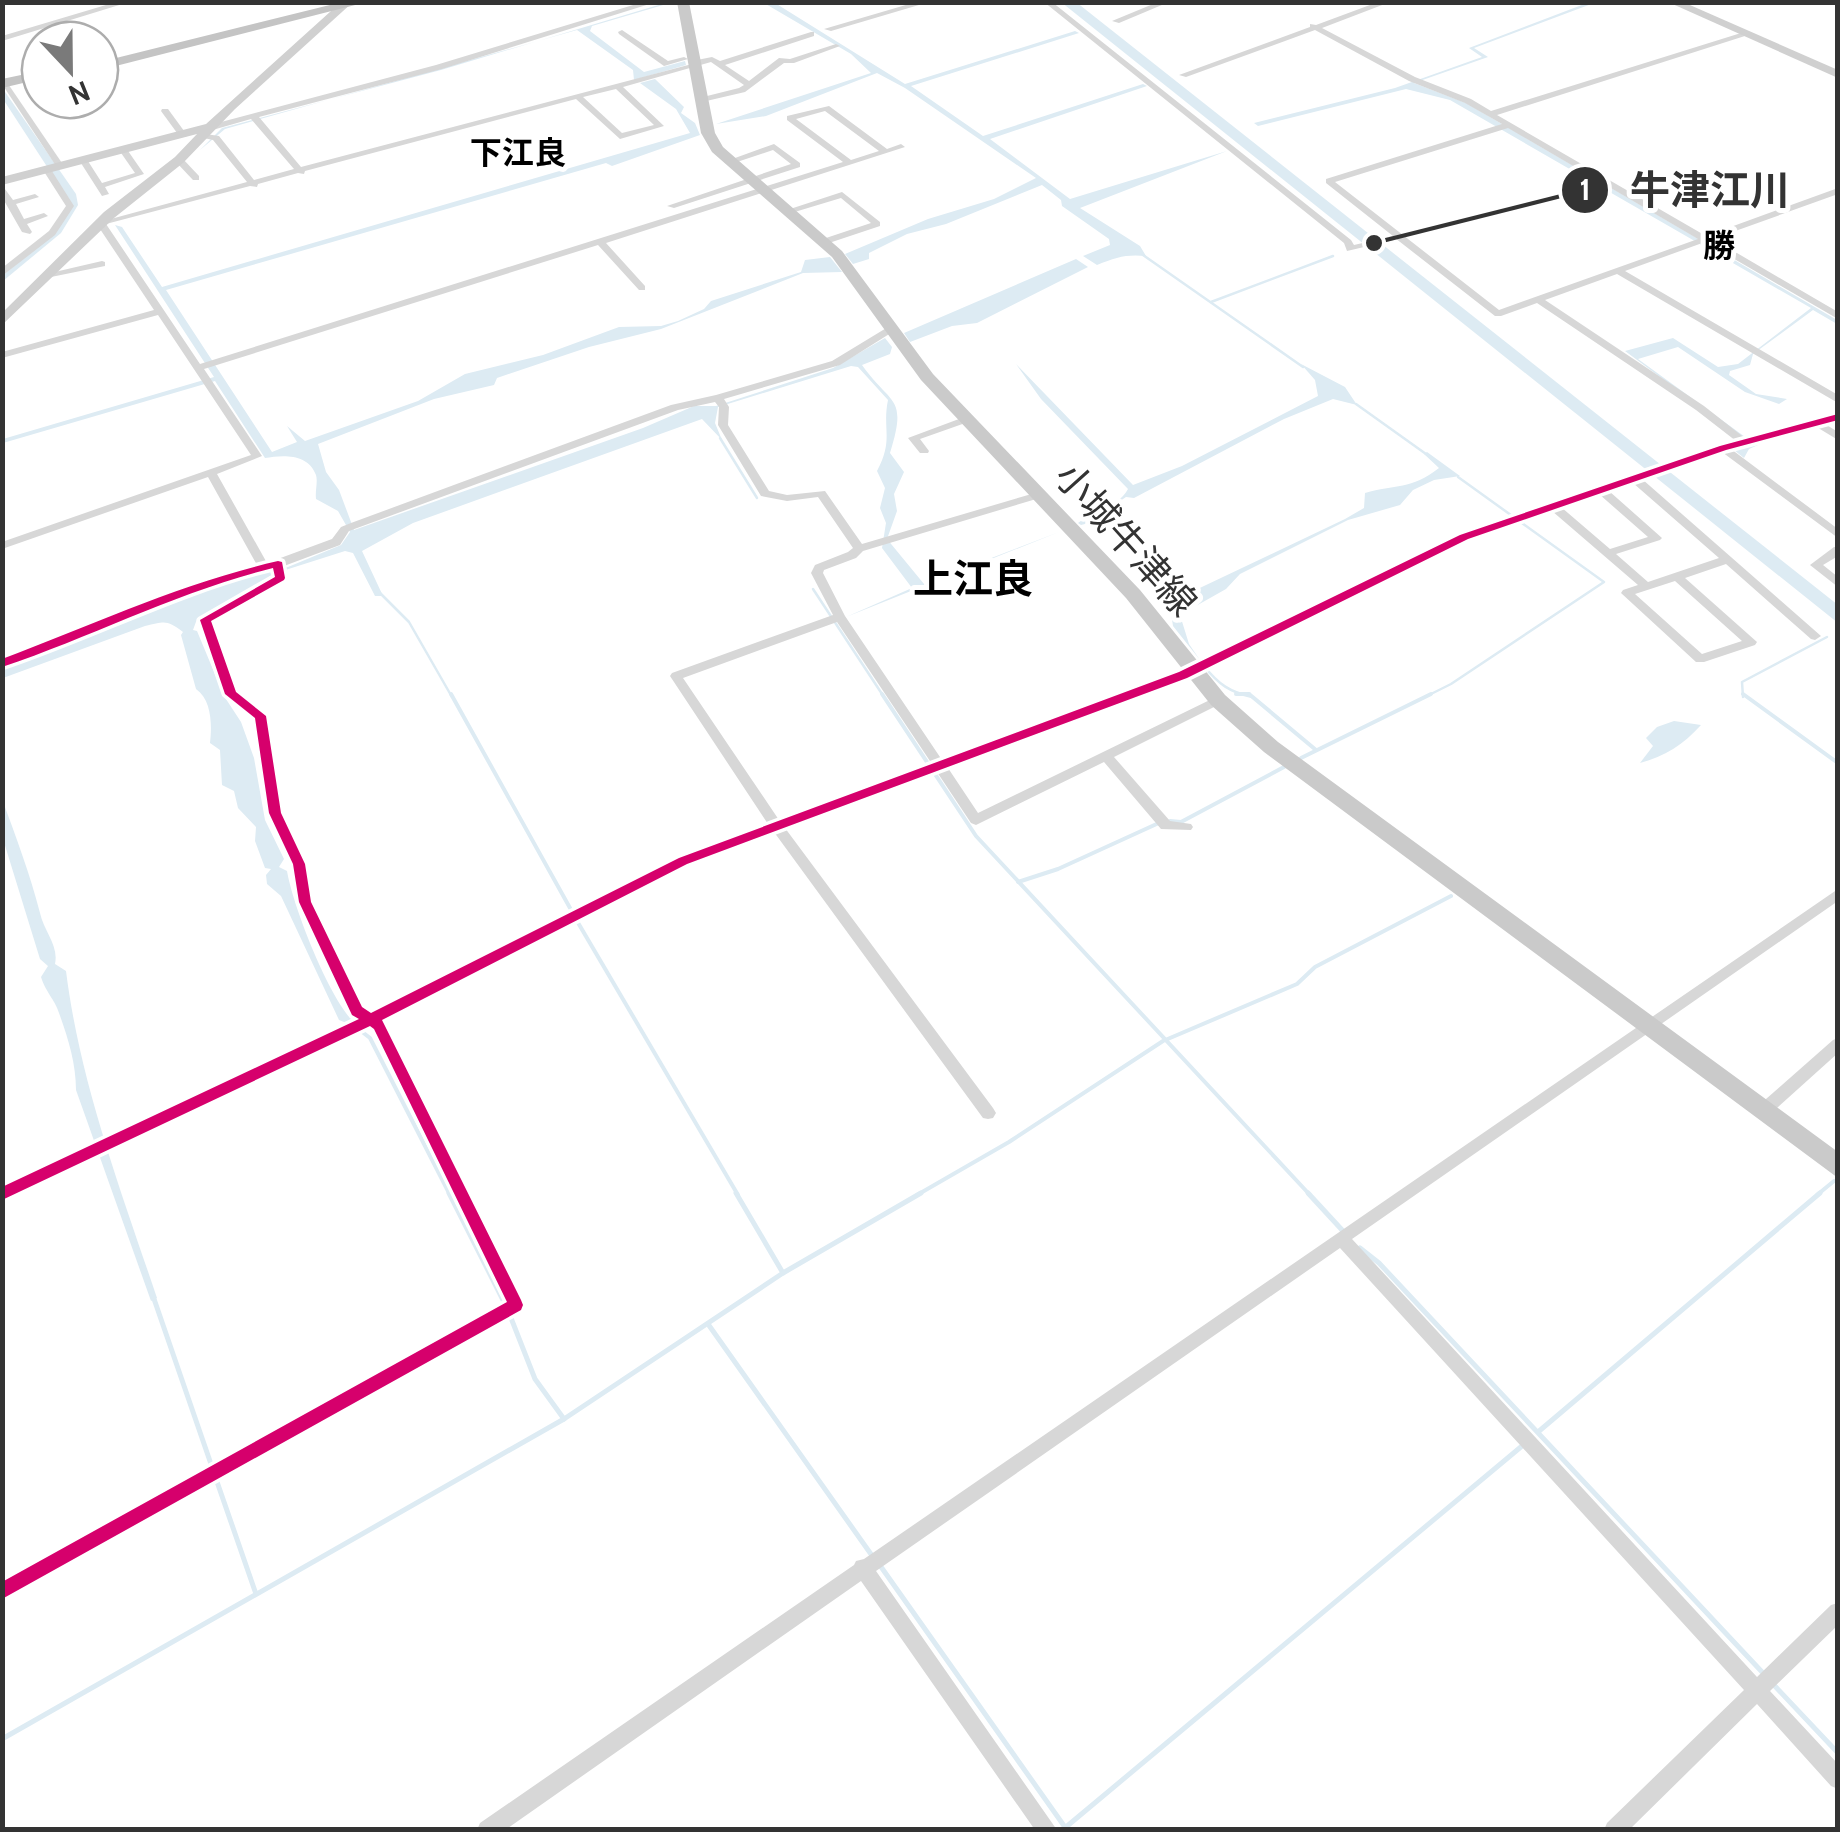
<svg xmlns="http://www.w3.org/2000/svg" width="1840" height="1832" viewBox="0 0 1840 1832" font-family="Cabin,'Noto Sans JP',sans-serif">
  <rect width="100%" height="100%" fill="#fff"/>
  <g fill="#ddebf3">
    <path d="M665,3H670L592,26L590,31L644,72L685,61L686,65L634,80L633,70L577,30L225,129L200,150L222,128L441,70Z"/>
    <path d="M764,3H775L905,84L1075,31L1079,33L911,86L983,136L1143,84L1147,86L990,139L1070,199L1227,151L1080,208L1140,246L1146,256C1127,254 1116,257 1097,265L1083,256L1110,245L1109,239L1062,206L1061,200L1042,185L946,224L907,234L869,253V259L853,264L845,254L928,219L994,199L1036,178L905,88L877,73L766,116L716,124L871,73L851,54Z"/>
    <path d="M1587,3H1594L1474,48L1488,57L1414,83L1466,103L1837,320V324L1813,310L1753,354L1750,365L1730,371L1729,375L1756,394L1787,399L1779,404L1745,392L1678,347L1638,359L1752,442L1767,441L1749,449L1744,458L1734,450L1749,443L1625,351L1673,338L1718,367L1738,364L1811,308L1450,100L1406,89L1258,126L1254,123L1395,88L1482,57L1469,48Z"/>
    <path d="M655,79L684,107L681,113L695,123L700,135L612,166L606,163L166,290L272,452L297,442L287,426L305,441L418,401L465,374L543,355L619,327L661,326L678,321L704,309L711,301L801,272L805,260L830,257L842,272L803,273L661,329L589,347L497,378L494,385L434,399L318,444L326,472L339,490L354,530L643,428L694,406H716L833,368L885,338L892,347L890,354L862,365C891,406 908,395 890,453L904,472L894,494L897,511L887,539L924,584L1059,532L846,617L912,588L882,548L886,523L880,508L885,488L877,471C894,439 882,429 888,400L858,367L851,366L718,407L715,423L722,440L702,419L413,523L362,551L383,596H375L353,553L345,551L276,573L197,619L193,630L197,631L224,696L241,722L254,758L265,820L284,859L279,867L287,871C293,906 328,996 353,1021L349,1024L339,1020L281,896L267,884L266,875L271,869L265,868L255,841L256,827L238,808L234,791L222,785L220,750L210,743C212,726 212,700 196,689L181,635L183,632C167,620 166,621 145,626L3,678V669L208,586L288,567L341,545L350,532L338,511L316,499C315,491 318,482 316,475C308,453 282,455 265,458L215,381L3,443V439L214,377L115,225L122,227L162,287L690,133L676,109L640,83Z"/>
    <path d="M3,89L76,194L78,205L61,233L3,281L2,276L55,233L72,205L3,99Z"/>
    <path d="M1076,259L1088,267L977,323L952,326L910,342L904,333Z"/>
    <path d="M1016,364L1133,485L1182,466L1318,396L1315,380L1301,364L1345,387L1357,405L1333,399L1284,419L1134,498L1126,497L1105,511L1104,519L1081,525L1078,523C1094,510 1118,508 1128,489L1041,399Z"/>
    <path d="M1427,452L1460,476L1434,480L1413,490L1400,505L1348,520L1240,574L1226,589L1180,615L1189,644L1200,660L1173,626L1171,613L1153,599L1160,577L1156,553L1178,595H1185L1345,519L1364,508L1365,493C1395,484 1411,490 1439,468L1424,454Z"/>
    <path d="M1674,721L1701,725C1683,745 1665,756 1640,763L1653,746L1646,738L1657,727Z"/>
    <path d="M2,799C16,837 30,874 40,913C44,932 59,945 55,964L66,971C80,1083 121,1191 157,1298L151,1301L76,1090C76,1063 68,1038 59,1013C55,1000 45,991 41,977L48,966L40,959L3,839Z"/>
  </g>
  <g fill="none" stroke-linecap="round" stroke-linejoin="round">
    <g stroke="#ddebf3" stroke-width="2.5">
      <path d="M1143,255L1303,367"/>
      <path d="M1211,302L1333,256"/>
      <path d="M1356,404L1426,454"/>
      <path d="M720,438L757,498"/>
      <path d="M813,589L884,697"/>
      <path d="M379,592L409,622L452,697"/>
      <path d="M1203,665C1219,685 1230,692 1252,697"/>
      <path d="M1425,697L1451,684L1604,582L1458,477"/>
      <path d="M1743,697L1742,682L1827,637"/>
    </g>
    <g stroke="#ddebf3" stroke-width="4">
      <path d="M451,694L570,908"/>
      <path d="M882,694L976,836L1310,1195"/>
      <path d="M1236,694H1249"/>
      <path d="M1249,694L1316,750"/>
      <path d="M1743,694L1838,763"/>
      <path d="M1301,758L1431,694"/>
      <path d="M1170,821L1181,822L1284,767"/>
      <path d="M1018,882L1058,869L1161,822"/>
      <path d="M577,921L738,1195"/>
      <path d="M361,1031L370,1038L450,1195"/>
      <path d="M917,1195L1009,1142L1163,1041L1297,984L1315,967L1451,896"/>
      <path d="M1817,1195L1834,1181"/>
    </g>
    <g stroke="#ddebf3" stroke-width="5">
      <path d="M449,1193L505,1304"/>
      <path d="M736,1193L783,1273"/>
      <path d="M1308,1193L1343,1231"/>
      <path d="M1360,1248L1379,1263L1763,1673"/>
      <path d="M153,1296L212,1467"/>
      <path d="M509,1313L535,1379L564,1419"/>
      <path d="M708,1324L873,1557"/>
      <path d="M1538,1432L1820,1193"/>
      <path d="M215,1476L256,1594"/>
      <path d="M879,1564L1067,1830"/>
      <path d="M1772,1683L1838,1753"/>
      <path d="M2,1739L564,1419L783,1273L921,1193"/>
      <path d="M1066,1827L1522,1446"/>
    </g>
    <path fill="#ddebf3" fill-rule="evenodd" d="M1061,2H1076L1838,605V623Z"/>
    <g fill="#d7d7d7" fill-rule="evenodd">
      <path d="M116,2H129L2,41V36Z"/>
      <path d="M643,2H656L442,69L259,117L301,167L692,64V61L712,57L720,61L811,32H814V36L725,65L749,81L779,58L790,59L836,44L840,46L794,63H784L745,92L702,102H699V98L739,88L744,85L711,62L623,87L664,126L620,139L576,99L305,171L304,174L298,173L258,184L257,187L250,186L106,224L200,364L843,162L787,120V116L829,106L887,149L901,144L905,147L606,243L645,286V290H639L598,245L204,369L262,456L217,474L267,563L332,539L341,527L351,523L671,405L716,395L832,361L888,327H894V331L840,365L724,399L729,407L728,425L769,491L787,495L825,491L862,544L1035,493L1039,492L1044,495L1043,497L863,551L856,558L824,570L823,573L845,616L942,760L1179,672L1460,535L1548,503L1736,441L1696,410L1537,303L1501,316H1495L1395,238L1394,240L1347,251L1344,243L1044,2H1052L1351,240L1354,245L1393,236L1326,183V179L1502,124L1465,103L1409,81L1315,30L1186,77L1179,75L1310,27V24L1316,25L1378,2H1390L1322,28L1415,77L1471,99L1491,111L1741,33L1748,35L1497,115L1706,236L1838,188V194L1713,239L1838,312V319L1705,242L1625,271L1838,395V403L1617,274L1545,300L1704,406L1746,439L1838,414V420L1825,424L1838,432V440L1815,426L1731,449L1838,529V538L1722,452L1642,479L1821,636L1815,640L1811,639L1726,564L1685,578L1757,642L1755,645L1704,662H1696L1621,593L1623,590L1638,585L1552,511L1468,539L1187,678L948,768L978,813L1218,696L1222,697L1224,700L1222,703L1114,757L1170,821L1191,824L1193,827L1191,830L1161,829L1104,762L976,825L971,823L937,772L785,828L993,1108L996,1113L993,1118L988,1119L983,1118L774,832L688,865L383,1020L522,1300L524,1305L522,1310L2,1600V1581L506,1302L374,1029L370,1027L2,1201V1186L358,1019L352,1015L298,902L292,864L268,813L254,718L225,694L199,620L274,576L273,569C179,591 94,636 2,667V658C87,626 169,586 257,565L208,477L2,549V542L251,455L158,315L2,358V352L154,310L96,223L247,182L213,140L199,137V133L219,136L254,180L294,169L251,119L209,131L205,128L206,126L436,65ZM616,89L654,125L622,133L583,97ZM825,111L879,151L851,160L796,119ZM1508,128L1698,239L1499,310L1335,182ZM715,402L719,407L718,425L761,496L787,501L818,497L853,548L848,552L815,565L811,573L833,615L672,673L670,676L768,824L678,857L371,1013L362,1007L312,902L306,864L282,813L266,716L236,692L211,621L284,581V566L340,545L349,531L678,410ZM1633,483L1719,558L1648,582L1616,554L1660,540L1662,538L1609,491ZM1599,494L1648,537L1610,549L1561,507ZM1675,581L1742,641L1702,654L1635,594ZM837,622L932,764L779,820L683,678Z"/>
      <path d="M916,2H929L831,31L824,29Z"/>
      <path d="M1158,2H1169L1119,23L1112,21Z"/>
      <path d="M622,30L668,61L684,57L688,59L664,66L619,34L618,32Z"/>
      <path d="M2,75L64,166L63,168L56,166L2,84Z"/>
      <path d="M162,109H168L187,135L186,137H180L161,111Z"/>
      <path d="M774,144L800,163V167L674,208L667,206L791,164L773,150L728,165L724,162Z"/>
      <path d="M123,147L126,148L144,174L105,187L109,194L102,196L79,160L86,158L102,183L135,173L119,150Z"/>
      <path d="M176,158H182L199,176V180H193L176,162Z"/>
      <path d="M44,168H50L74,206L55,235L2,276V268L49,231L66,206L43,170Z"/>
      <path d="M2,185L13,200L35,194L39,197L16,204L24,219L44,213L48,216L27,224L32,232L30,234L22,232L2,197Z"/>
      <path d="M842,192L880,222V226L823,245L818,242L820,240L871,223L841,198L788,214L784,211Z"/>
      <path d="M102,261L105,262V266L51,277L46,274Z"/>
      <path d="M967,416L972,419L971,421L920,439L929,451L928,453H920L908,438Z"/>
      <path d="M1834,547H1838V556L1823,565L1838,577V587L1810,565Z"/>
      <path d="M1838,889V901L1352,1239L1757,1677L1831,1605L1838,1603V1625L1770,1691L1838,1764V1789L1831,1786L1757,1704L1629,1830H1604L1607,1823L1744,1690L1340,1248L876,1571L1057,1830H1035L861,1581L505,1830H477L480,1823L854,1565L856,1561L864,1559Z"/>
      <path d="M1838,1038V1053L1768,1116L1763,1117L1758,1116L1755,1111L1758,1106L1833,1040Z"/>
    </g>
    <g fill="#d0d0d0" fill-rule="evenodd">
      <path d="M341,2H353L235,109L183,163L114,218L2,325V313L104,212L175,157L197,134L2,185V177L206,124Z"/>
      <path d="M1668,2H1683L1838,70V78Z"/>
    </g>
    <path fill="#cacaca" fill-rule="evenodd" d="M677,2H689L715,133L723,147L842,251L933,374L1140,590L1225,695L1278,742L1838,1152V1178L1264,752L1211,705L1126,598L921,380L832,257L712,152L701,133Z"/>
    <g fill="#c4c4c4" fill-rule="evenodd">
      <path d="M342,2H367L100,70V62Z"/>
      <path d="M40,71V79L2,88V79Z"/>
    </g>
    <defs>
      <path id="cycleway" d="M1838,414V420L1726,450L1468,539L1187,678L687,864L382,1020L521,1300L523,1305L521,1310L2,1599V1582L507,1302L374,1029L370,1026L2,1200V1187L359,1019L352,1015L299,902L293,864L269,813L255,718L225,694L200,620L275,577L273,568C179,591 94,636 2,667V659C94,624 182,583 278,561L282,562L285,578L284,580L211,621L236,692L266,716L281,813L305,864L311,902L362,1007L371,1013L679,858L1179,672L1460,535L1720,446Z"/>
    </defs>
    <use href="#cycleway" stroke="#fff" stroke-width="7"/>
    <use href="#cycleway" fill="#d6006c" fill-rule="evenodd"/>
  </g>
  <g text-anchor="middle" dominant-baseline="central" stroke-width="10" stroke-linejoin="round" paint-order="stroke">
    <g font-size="32" font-weight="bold" fill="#000" stroke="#fff">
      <text x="518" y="152">下江良</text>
      <text x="1719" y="245">勝</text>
    </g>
    <g font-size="38" fill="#333" stroke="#fff">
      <text transform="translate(1126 539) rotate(48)">小城牛津線</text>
    </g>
    <g font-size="40" font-weight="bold" fill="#000" stroke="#fff">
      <text x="973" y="578">上江良</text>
    </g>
  </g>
  <path fill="none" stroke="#333" stroke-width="4" d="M1374 243L1585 190"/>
  <g fill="#333" stroke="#fff" stroke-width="4">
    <circle cx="1374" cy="243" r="10"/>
    <circle cx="1585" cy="190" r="25"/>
  </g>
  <g font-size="30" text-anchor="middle" font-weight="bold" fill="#fff">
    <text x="1585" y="200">1</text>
  </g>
  <g font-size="40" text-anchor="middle" font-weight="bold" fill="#333" stroke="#fff" stroke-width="10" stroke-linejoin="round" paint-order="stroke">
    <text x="1710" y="204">牛津江川</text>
  </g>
  <rect width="1840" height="1832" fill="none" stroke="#333333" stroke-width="10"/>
  <g transform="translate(70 70) rotate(158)"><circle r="48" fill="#ffffff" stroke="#adadad" stroke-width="2.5"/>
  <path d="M0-8L18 38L0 25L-18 38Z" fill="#7a7a7a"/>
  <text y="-15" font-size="28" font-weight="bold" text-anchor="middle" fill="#333333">N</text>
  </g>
</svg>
